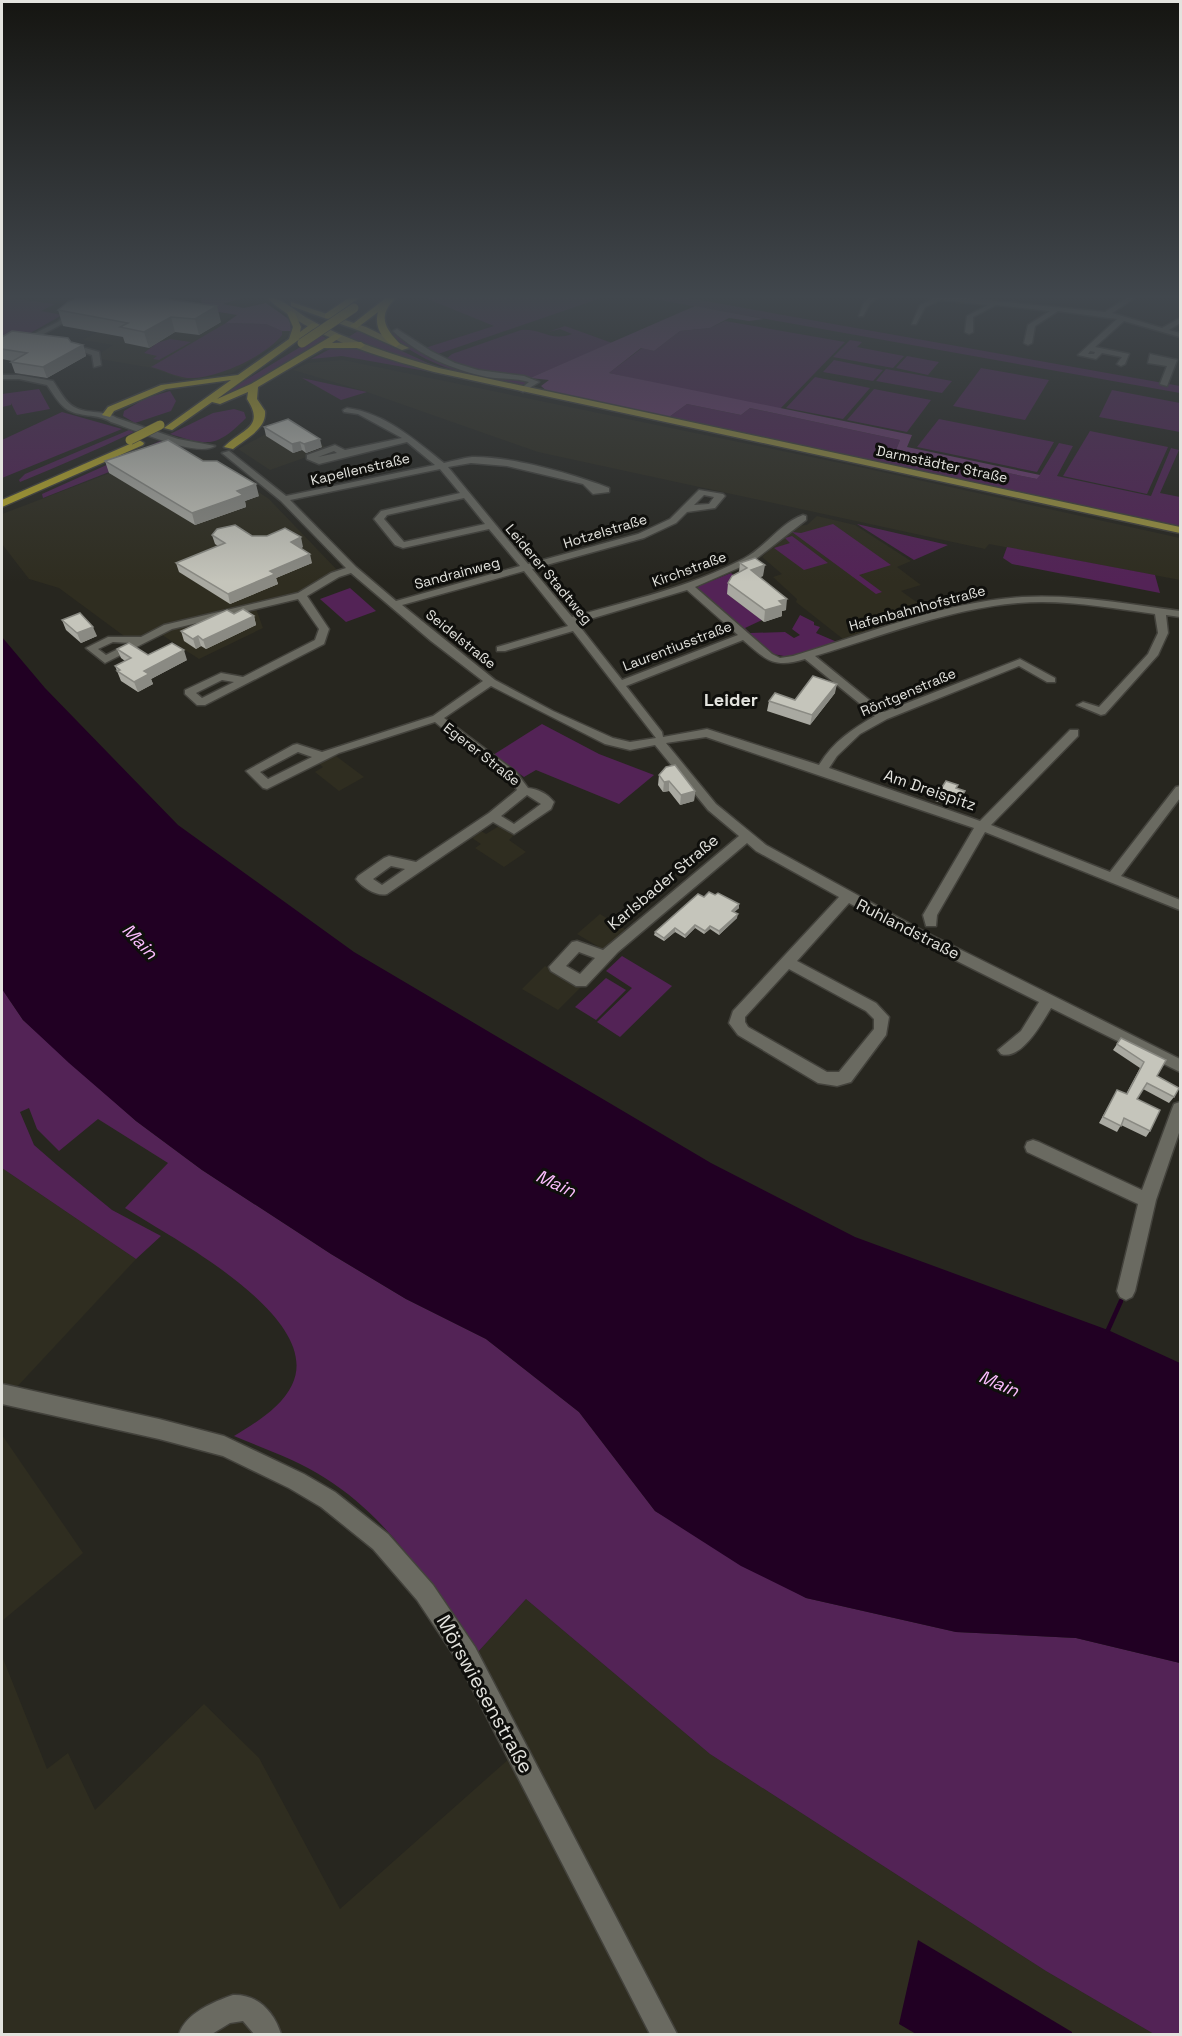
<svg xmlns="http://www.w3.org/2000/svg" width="1182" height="2036" viewBox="0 0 1182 2036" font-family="'Space Grotesk',sans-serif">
  <rect width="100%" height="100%" fill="#27261f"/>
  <g fill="#2f2d20">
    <path d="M22,297H188L194,299L188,302L209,311L235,315L219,324L260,323L291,331L286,338L232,373L204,379H183L152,368L100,359L102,352L113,345L83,340L97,332L75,330L67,326L87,313L59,309L66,305Z"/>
    <path d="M343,360L864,468L1180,538V580L989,544L985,549L538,452L367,392L293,370L308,363Z"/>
    <path d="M292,426L329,449L270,470L238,449L264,435Z"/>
    <path d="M176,448L217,464L269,499L339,572L292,595L254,603L263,628L199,659L156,631L140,638L124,636L59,588L29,579L2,544V514Z"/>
    <path d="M817,516L855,525L911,561L897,567L921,585L901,591L932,613L843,639L796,602L797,599L773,577L782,574L762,557L793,526L807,525Z"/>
    <path d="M336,756L364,777L339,791L315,772L323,767L318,763Z"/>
    <path d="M499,826L514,835L509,840L526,852L504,867L475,848L481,844L472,838L481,831L486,834Z"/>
    <path d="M600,914L626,930L604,950L577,934Z"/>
    <path d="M545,966L581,987L558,1010L522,989Z"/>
    <path d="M2,1168L136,1259L14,1390L2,1389Z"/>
    <path d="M2,1435L83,1553L2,1621Z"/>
    <path d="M526,1599L710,1754L1046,1971L1154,2034H2V1656L47,1769L68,1753L95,1810L204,1704L259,1758L340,1909L520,1749L477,1653Z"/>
  </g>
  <g fill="#532356">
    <path d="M2,297L55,304L41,311L62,315L27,335L2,340Z"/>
    <path d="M423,297H604L438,354L425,348L494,326Z"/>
    <path d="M643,297H683L1180,386V393Z"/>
    <path d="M725,321L845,342L779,410L609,373L642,348L654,351L680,331L710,328Z"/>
    <path d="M226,323L266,324L282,331V335C265,357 214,380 187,378C173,376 164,370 151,367Z"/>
    <path d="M565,326L612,343L530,378L486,373L446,359L452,354L521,330C541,328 550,342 572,334L560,329L548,332Z"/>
    <path d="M386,328L412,346L453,366L530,382L520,386C475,377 416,366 386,328Z"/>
    <path d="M358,331L441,369L407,360L347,338Z"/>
    <path d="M320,335L330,340L239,392L206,404Z"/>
    <path d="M170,339L191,342L159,360L153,359L157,356L144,353L157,343Z"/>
    <path d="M850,340L862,342L857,347L904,356L893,368L833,357Z"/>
    <path d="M352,346L437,373L342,356L311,359L330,349Z"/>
    <path d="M907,356L939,362L928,375L896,368Z"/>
    <path d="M834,360L883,370L873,381L823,372Z"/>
    <path d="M981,368L1049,380L1025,420L953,406Z"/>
    <path d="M886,369L952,381L942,393L876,381Z"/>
    <path d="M815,377L870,388L843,419L786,408Z"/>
    <path d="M302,378L367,392L341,400Z"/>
    <path d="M39,389L50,409L17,415L11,403V405L2,407V394Z"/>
    <path d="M874,389L931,400L907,432L847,420Z"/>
    <path d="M1112,390L1180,403V432L1099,417Z"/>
    <path d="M170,391L176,401L171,411L135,423L123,416L124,411L146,398Z"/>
    <path d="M687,404L741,415L750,408L900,440L896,450L1037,479L1059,443L1073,446L1057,476L1151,496L1171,448L1179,450L1160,493L1180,497V526L669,417Z"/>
    <path d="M234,409L244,412L246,418C216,448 208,446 170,434L213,413Z"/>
    <path d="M62,412L122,429L2,478V440Z"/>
    <path d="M939,419L1054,442L1037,472L917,447Z"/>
    <path d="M129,430L134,432C96,450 59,466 20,482L19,480L25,474Z"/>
    <path d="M1090,431L1168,447L1147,494L1063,476Z"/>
    <path d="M160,441L175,446L43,498L42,494Z"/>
    <path d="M833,524L891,565L859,575L882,592L876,594L792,532L801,533Z"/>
    <path d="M857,524L948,545L914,560Z"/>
    <path d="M792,536L828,563L804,570L774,548L790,543L785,538Z"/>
    <path d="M1007,547L1155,575L1160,593L1012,564L1003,558Z"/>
    <path d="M731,573L748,586L727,594L762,620L745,628L750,633L785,632L794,638L800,635L792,629L800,615L814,622V625L820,627L816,633L837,642L789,657L773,654L694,588Z"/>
    <path d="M350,588L376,611L346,622L320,599Z"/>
    <path d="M542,724L599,754L654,775L619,804L536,770L524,777L493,755Z"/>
    <path d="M622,956L672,986L620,1037L597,1022L632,988L606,971Z"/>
    <path d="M606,978L626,990L596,1020L575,1007Z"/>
    <path d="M2,989L23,1020L136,1121L202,1170L331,1254L406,1299L486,1339L579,1412L655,1511L806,1598L956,1632L1076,1638L1180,1663V2034H1154L1046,1971L710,1754L526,1599L477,1653C433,1589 392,1520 325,1478C298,1460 264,1449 234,1436C255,1423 281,1408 292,1385C325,1317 170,1237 125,1208L168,1163L98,1119L59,1151L37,1129L29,1108L20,1112L34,1145L57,1165L112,1210L161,1236L136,1259L2,1168Z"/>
  </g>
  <g fill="#6d3a70">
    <path d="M201,297H245L223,304L244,308L266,303L290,320L291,331H282L266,324L226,323L237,315L213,311L202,305Z"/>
    <path d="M695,306L764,319L749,321L729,318L710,328L680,331L654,351L641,348L609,373L912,435L907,447L1040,475L1037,479L896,450L900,440L750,408L741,415L687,404L669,417L548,392L541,386L549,380L530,378Z"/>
  </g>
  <g fill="#210023">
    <path d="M2,637L45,688L178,825L354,952L711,1163L855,1237L1108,1330L1180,1363V1663L1076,1638L956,1632L806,1598L741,1566L655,1511L579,1412L486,1339L406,1299L331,1254L202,1170L136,1121L69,1063L23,1020L2,989Z"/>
    <path d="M918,1940L1072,2032V2034H916L899,2024Z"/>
  </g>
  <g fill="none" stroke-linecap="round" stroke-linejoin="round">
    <path stroke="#210023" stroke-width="4.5" d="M1108,1330L1121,1301"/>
    <defs>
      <g id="minor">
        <path d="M871,297H879L870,303L863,316H859L864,302Z"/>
        <path d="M927,297H954L1105,312L1128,297H1136L1112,313L1162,328L1180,318V323L1169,330L1180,333V337L1124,321L1095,347L1129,354L1125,364L1121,366L1117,364L1122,357L1102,353L1096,359L1078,355L1117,319L1058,311L1035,326L1032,343L1028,345L1024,343L1028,325L1050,311L996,305L973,317V332L969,334L965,332L967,316L988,305L941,300L925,307L916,324H912L920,305L932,299ZM1090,351L1095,352L1094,354H1088Z"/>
        <path d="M72,310L77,311L62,324L38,337H44V341L25,338L58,322Z"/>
        <path d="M397,329L431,351L455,363L478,370L524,376L539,382L523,392L519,390L529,382C515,378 501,379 487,377C454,370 418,355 393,331Z"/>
        <path d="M65,342L99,352L101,365L94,367L92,355L65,346Z"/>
        <path d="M1150,354L1177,360L1167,386L1160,384L1167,366L1148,363Z"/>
        <path d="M2,375H19L53,381C58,388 64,400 71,405C84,415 103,409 117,418L178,439L215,446C196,458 133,429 111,422C98,413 78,418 65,408C58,403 52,392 47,385L19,379H2Z"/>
        <path d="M347,408C385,413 415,440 444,463C453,461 463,458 472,457C510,456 574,474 609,488V492L593,494L583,484L507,466L471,463L448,467L528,564L638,534L670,519L699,490L723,494L725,496L715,508L687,512L676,523L644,538L532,569L572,617C631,600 690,587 743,559C765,548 780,523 803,515L806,516V520L752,562L695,587L772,654L780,658L793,656C867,634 943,602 1022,597C1075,594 1128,604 1180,611V617L1166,615L1168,633L1158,655L1105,714L1101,715L1077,705L1083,702L1099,707L1148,654L1158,633L1155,614C1110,608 1064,599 1018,603C948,609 882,636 815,656L884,712L1020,659L1055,678V682H1047L1019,666L887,719L860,734L837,756L829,768L980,821L1070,730H1078V736L991,825L1110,872L1176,787L1180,786V798L1121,876L1180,900V910L985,832L937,915L936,926H926L923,915L974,828L706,737L666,743L716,804L766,845L925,932L1180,1059V1072L1051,1008C1042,1023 1021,1061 1001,1054L998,1050L1021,1031L1039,1002L915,940L849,903L797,961L876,1003L889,1017L886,1035L851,1082L837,1086L818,1083L738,1035L729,1023L733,1011L839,897L756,851L747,843L618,952L586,986H576L551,971L549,967L572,942L577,941L603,950L739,836L708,810L655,745L630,750L605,744L491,686L444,718L516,772L528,788C538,789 548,794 554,802L551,809L514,834L493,822L387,894C377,897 362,887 356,879L358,876L384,858L389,856L416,862L489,813L517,790C506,766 456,741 435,722L339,753L267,789L263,788L246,771L293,745L297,744L322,752L433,716L483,681L431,641L351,573L339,577L307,596L329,629L324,644L205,705H197L185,694V690L221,673L243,677L315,640L319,629L298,599L172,629L105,663L86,648L108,637H141L164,625L298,593L331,573L346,568L281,501L222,453L229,451L286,496L435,465L407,442L319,464L307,459V455L335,445L345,450L402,438L358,414L344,412L343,410ZM334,451L337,453L318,457ZM440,469L460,493L381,511L374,519L395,545L403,548L489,529L520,566L396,601L356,567L290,500ZM704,495L714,497L709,504L694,505ZM464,498L485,524L404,542L384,519L387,515ZM524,571L568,626L497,647V651H505L573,631L656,738L630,742L613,738L553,711L495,680L402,605ZM687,590L738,635L622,680L577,623ZM743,640C766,660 774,669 805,659L875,716C852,729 833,742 819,765L707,729L663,737L662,732L626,686ZM113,642L130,643L106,655L98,649ZM222,680L234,682L202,698L196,693ZM298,752L312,757L268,779L260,772ZM527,795L541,804L514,824L501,816ZM391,866L405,869L382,885L373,879ZM579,952L595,958L580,974L566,966ZM789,969L866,1011L874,1019V1029L839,1072H827L748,1027L745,1022V1017Z"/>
        <path d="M1180,1102V1130L1156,1200L1135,1291L1132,1297L1126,1300L1120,1297L1117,1291L1138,1204L1027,1152L1025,1147L1027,1142L1033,1140L1039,1142L1142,1190L1172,1109L1174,1104Z"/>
        <path d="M2,1384L159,1419L224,1436L304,1474L335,1492L388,1534L433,1585L475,1647L677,2034H650L459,1663L417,1600L373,1549L321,1507L289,1488L223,1456L159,1439L2,1404Z"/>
        <path d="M233,1995C258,1994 274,2012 281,2034H254L243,2021L230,2023L212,2034H179C186,2013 213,2002 233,1995Z"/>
      </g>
      <g id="major">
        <path d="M266,297C281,297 294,310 307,318C348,341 394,355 439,368L1180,527V533L434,372C378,356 310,338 266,297Z"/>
        <path d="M291,302L366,327L409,348L402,350L360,331L291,306Z"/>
      </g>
      <g id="highway">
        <path d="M350,297H360L331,318H325V314Z"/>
        <path d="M387,297H397C377,315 384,327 400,344L396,347C382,340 374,327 378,312L357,328L350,326Z"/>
        <path d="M291,311L295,313L301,327L300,332L312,323L319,325L217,399L251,384L335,334L342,336L332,343L361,342L365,345L361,348H324L258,387L257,399L265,411C267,429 245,439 233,449L224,447C241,429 266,428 247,399L248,392L220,404L212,402L172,430L164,428L231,380L166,389L114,411L110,417L102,415L108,407L161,385L238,375L289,339L293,327L287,313Z"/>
        <path d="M139,440L144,443L143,445L2,507V500Z"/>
      </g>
    </defs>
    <use href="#minor" stroke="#43423c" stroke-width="3"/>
    <use href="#major" stroke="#43423c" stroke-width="3"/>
    <use href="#highway" stroke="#43423c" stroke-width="3"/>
    <use href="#minor" fill="#6a6a61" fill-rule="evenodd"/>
    <use href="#major" fill="#9a9140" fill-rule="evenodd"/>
    <use href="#highway" fill="#baab2a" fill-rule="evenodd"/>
    <defs>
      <g id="highway-bridge">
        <path d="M302,343L354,308"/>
        <path d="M130,440L160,425"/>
      </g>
    </defs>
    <use href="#highway-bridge" stroke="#43423c" stroke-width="10" stroke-linecap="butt"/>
    <use href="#highway-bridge" stroke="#baab2a" stroke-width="9"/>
  </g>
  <g fill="#a9a9a1">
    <path d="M69,301L221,322L199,335L175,332L149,348L125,343L123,337L63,326L58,310Z"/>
    <path d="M2,337L71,342L83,345L86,356L47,378L15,373L11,362L12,361L2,359Z"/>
    <path d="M264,427L322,447L306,453L302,450L293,453L266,436Z"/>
    <path d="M105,461L259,496L245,501L246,507L195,525L109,473Z"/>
    <path d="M212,535L252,536L303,547L301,548L312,563L276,578L278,584L230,604L179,572L176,563L218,546L215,544Z"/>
    <path d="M740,563L763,576L760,577L786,610L782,611V616L764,622L727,594L728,583L739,572Z"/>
    <path d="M234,614L254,616L256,625L206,649L201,646L196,649L184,641L181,631Z"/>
    <path d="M62,620L97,636L81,643L66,630Z"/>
    <path d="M117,649L148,655L187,660L151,679L153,684L138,692L121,681L115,666L125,661L121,658Z"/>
    <path d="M835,693L810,725L767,711L769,701L795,700Z"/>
    <path d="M659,775L695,791L694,801L680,805L669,791L663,792L658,785Z"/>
    <path d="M957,788L963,797L957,807L935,801L937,795Z"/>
    <path d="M715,895L739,904V908L734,912L737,918L719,935L710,929L704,934L695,928L685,938L675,932L664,941L654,935L655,932L704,897Z"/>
    <path d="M1121,1038L1157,1076L1174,1097L1169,1103L1143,1089L1137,1099L1150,1131L1146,1137L1121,1125L1117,1132L1099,1123L1117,1090L1126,1094L1140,1068L1113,1050Z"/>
  </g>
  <g fill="#8a8a83">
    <path d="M217,306L221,322L199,335L195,319Z"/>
    <path d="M171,317L175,332L149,348L144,332Z"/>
    <path d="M83,345L86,356L47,378L43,367Z"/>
    <path d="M320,439L322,447L306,453L304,444Z"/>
    <path d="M300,442L302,450L293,453L292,444Z"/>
    <path d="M256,484L259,496L245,501L246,507L195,525L192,513L237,491Z"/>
    <path d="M301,537L303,547L293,551L291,542Z"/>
    <path d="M310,554L312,563L276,578L278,584L230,604L228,594L270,571Z"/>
    <path d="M765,565L763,576L749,581L751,570Z"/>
    <path d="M787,599L786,610L782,611V616L764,622L765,610L779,601Z"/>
    <path d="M254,616L256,625L206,649L203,640Z"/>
    <path d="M93,627L97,636L81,643L77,633Z"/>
    <path d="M198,636L201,646L196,649L193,639Z"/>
    <path d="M184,650L187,660L151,679L153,684L138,692L134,682L144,671Z"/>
    <path d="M837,684L835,693L810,725L812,715Z"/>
    <path d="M669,781V791L663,792L664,782Z"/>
    <path d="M695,791L694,801L680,805L681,795Z"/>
    <path d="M965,791L963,797L957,807L959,801Z"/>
    <path d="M739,904V908L732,914V911Z"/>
    <path d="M738,914L737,918L719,935V931Z"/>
    <path d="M695,925V928L685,938V935Z"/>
    <path d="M710,926V929L704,934L705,931Z"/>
    <path d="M675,928V932L664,941V938Z"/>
  </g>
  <g fill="#c5c5bb" stroke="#8a8a83" stroke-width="1.5">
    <path d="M83,297L159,298L217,306L195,319L171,317L144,332L120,327L128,323L58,310L69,301Z"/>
    <path d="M12,331L68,338L71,342L83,345L43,367L11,362L27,353L2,349V337Z"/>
    <path d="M288,419L320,439L304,444L300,442L292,444L264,427Z"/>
    <path d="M168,440L203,461H217L256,484L237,491L243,495L192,513L105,461Z"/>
    <path d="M235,525L252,536H267L285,528L301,537L291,542L310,554L270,571L275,574L228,594L176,563L225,543L212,535L217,529Z"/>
    <path d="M755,558L765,565L751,570L787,599L779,601L783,605L765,610L728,583L732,576L747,568L740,563Z"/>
    <path d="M243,609L254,616L203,640L198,636L193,639L181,631L227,610L234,614Z"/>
    <path d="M80,613L93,627L77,633L62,620Z"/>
    <path d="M129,643L148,655L172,643L184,650L144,671L149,674L134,682L117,671L120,670L115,666L131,658L117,649Z"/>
    <path d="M813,676L837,684L812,715L769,701L775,693L795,700Z"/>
    <path d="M675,765L695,791L681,795L669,781L664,782L659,775L666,767Z"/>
    <path d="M946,781L958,785L956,788L965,791L959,801L937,795Z"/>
    <path d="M709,892L715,895L718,893L739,904L732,911L738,914L719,931L710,926L705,931L695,925L685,935L675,928L664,938L655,932L698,894L704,897Z"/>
    <path d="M1121,1038L1166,1060L1157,1076L1179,1088L1174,1097L1147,1083L1137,1099L1160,1110L1150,1131L1124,1118L1121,1126L1103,1117L1117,1090L1127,1094L1144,1062L1117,1044Z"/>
  </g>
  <linearGradient id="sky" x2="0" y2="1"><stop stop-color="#151511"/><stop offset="0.51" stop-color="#41474d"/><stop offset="1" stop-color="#41474d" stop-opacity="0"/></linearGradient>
  <rect width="1182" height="582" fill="url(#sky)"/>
  <g text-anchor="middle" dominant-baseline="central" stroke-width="6" stroke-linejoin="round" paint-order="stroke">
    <g font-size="14" fill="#e3e3de" stroke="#0f0f0c">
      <text transform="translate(942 464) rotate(12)">Darmstädter Straße</text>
      <text transform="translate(360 469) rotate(-13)">Kapellenstraße</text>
      <text transform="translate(605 531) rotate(-17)">Hotzelstraße</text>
      <text transform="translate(689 569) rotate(-20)">Kirchstraße</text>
      <text transform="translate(457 573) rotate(-15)">Sandrainweg</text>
      <text transform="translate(549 574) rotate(50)">Leiderer Stadtweg</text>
      <text transform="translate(917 608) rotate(-15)">Hafenbahnhofstraße</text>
      <text transform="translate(461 639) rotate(39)">Seidelstraße</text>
      <text transform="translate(677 646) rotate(-21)">Laurentiusstraße</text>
      <text transform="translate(908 692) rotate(-23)">Röntgenstraße</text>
      <text transform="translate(482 754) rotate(38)">Egerer Straße</text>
    </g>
    <g font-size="16" fill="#e3e3de" stroke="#0f0f0c">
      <text transform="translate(930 790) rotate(19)">Am Dreispitz</text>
      <text transform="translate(663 882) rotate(-40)">Karlsbader Straße</text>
      <text transform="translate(908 929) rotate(27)">Ruhlandstraße</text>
    </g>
    <g font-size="18" font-weight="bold" fill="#e3e3de" stroke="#0f0f0c">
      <text x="731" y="699">Leider</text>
    </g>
    <g font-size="18" font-style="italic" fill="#fbbdfd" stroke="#0f0f0c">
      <text transform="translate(140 941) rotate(46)">Main</text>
      <text transform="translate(556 1183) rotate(25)">Main</text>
      <text transform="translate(999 1383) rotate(23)">Main</text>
    </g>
    <g font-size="20" fill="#e3e3de" stroke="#0f0f0c">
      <text transform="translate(485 1694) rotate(61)">Mörswiesenstraße</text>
    </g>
  </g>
  <rect width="1182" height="2036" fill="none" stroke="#e3e3de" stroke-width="6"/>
</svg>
